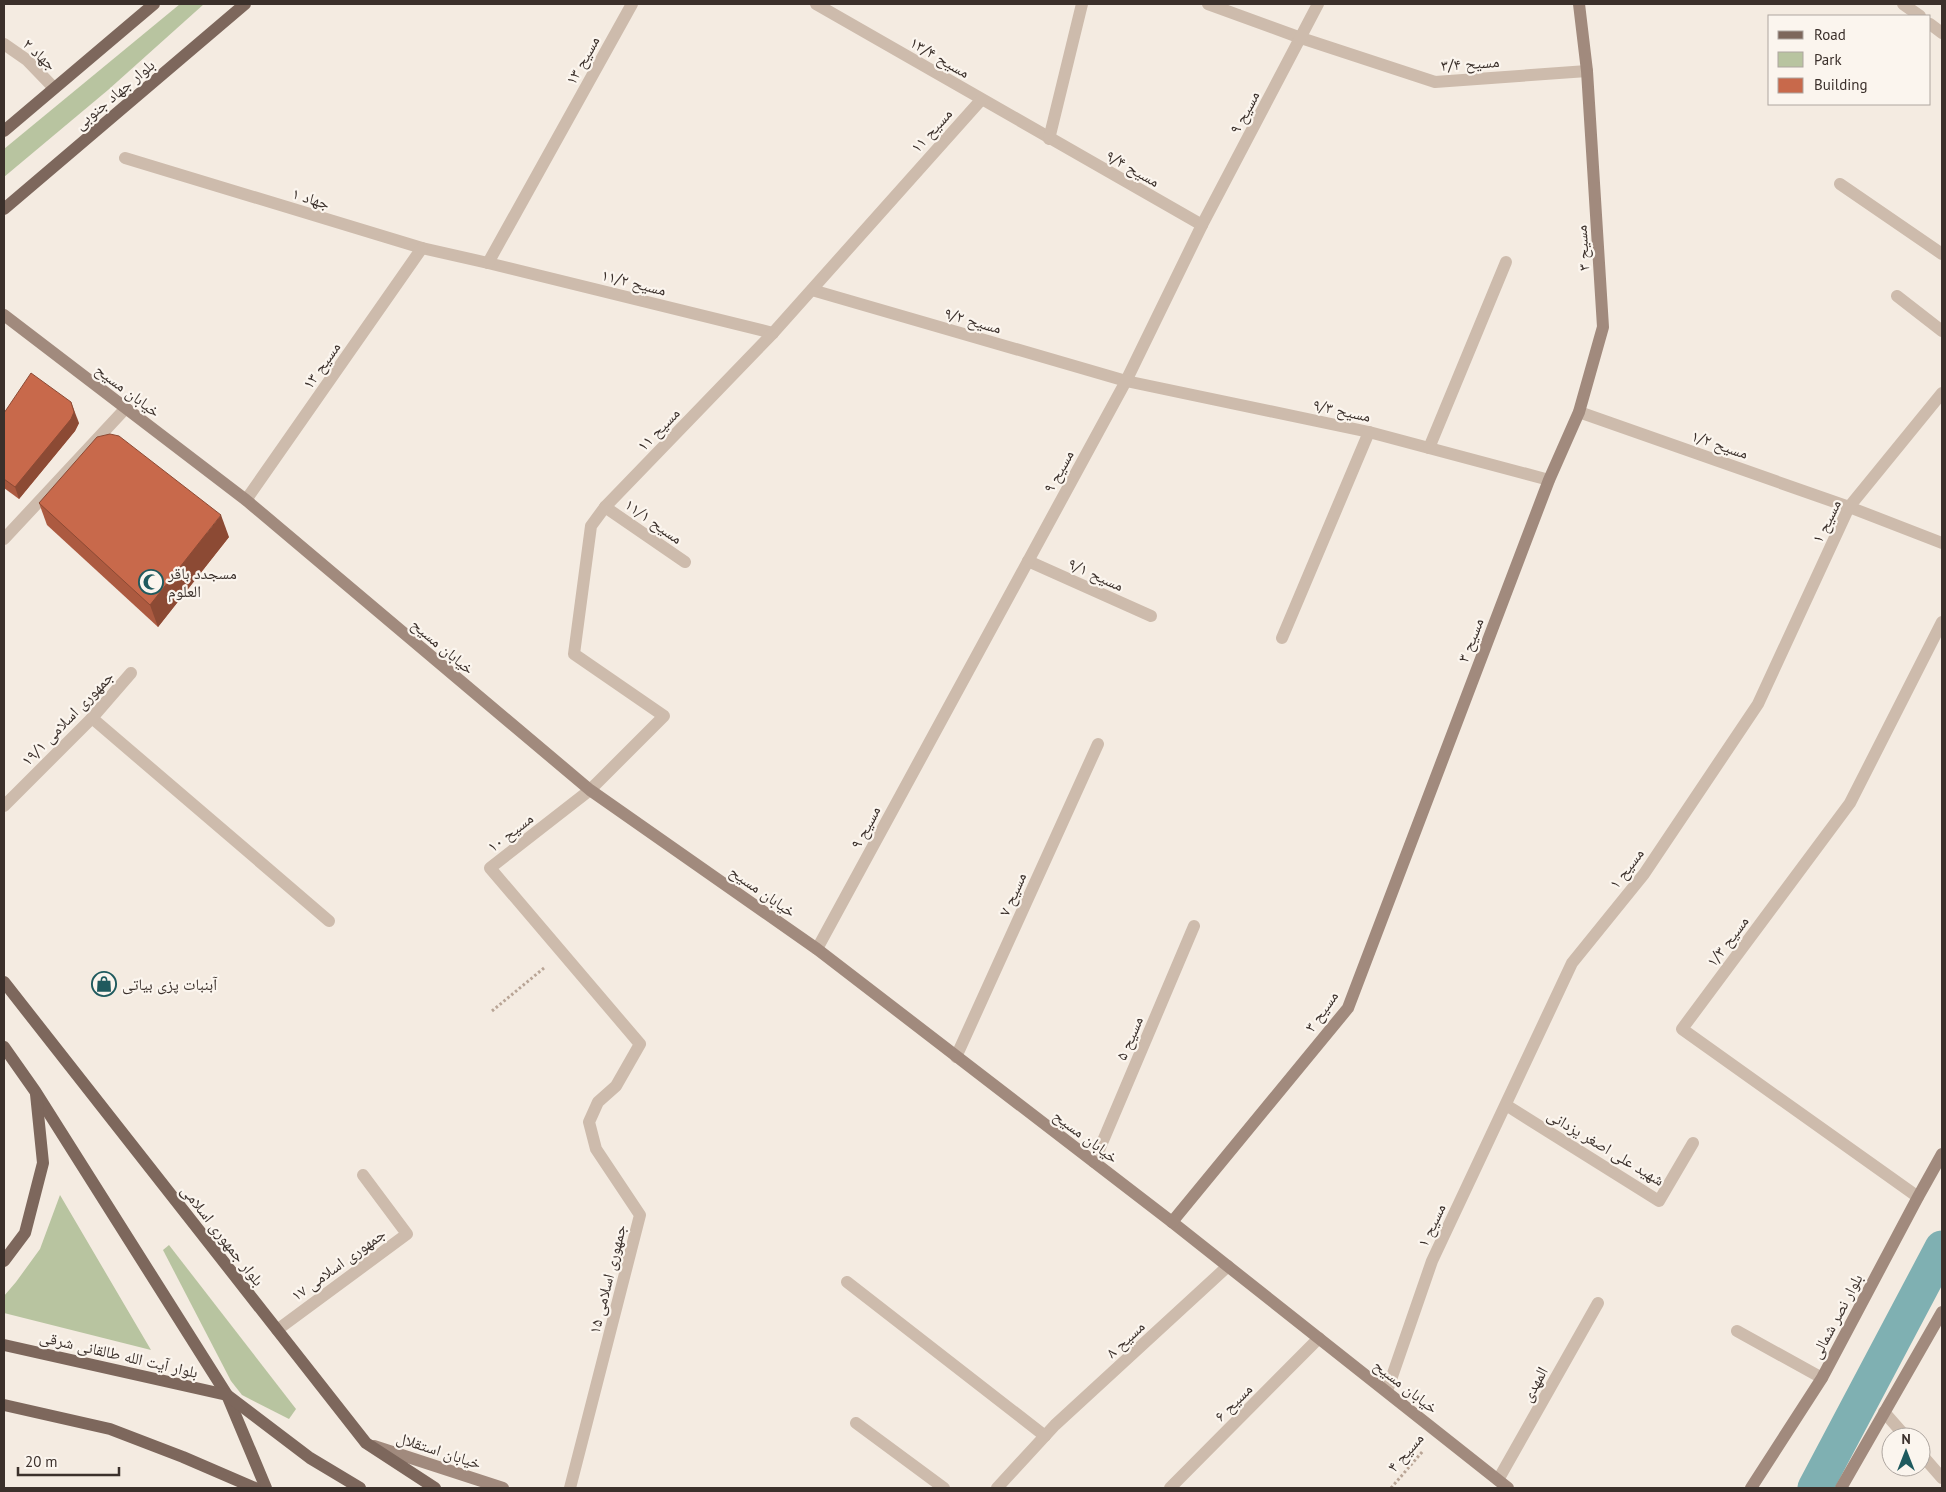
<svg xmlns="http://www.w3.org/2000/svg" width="1946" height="1492" viewBox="0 0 1946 1492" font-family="'PT Sans','Noto Naskh Arabic',sans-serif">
  <rect width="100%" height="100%" fill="#f4ebe1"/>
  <g fill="#b8c4a0">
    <path d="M180,4H204L108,90L4,177V149Z"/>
    <path d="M60,1195L151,1350L4,1313V1296L16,1282L40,1249Z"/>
    <path d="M169,1245L296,1409L289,1419L242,1395L231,1381L163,1250Z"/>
  </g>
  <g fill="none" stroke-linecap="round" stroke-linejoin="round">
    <path stroke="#7fb0b2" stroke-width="35" d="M1815,1488L1942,1248"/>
    <g stroke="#b9a596" stroke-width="3" stroke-dasharray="2.5 2.5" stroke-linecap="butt">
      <path d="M492,1011L544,968"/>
      <path d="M1391,1488L1423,1451"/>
    </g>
    <g stroke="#cdbbac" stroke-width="12">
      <path d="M816,4L1202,225"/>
      <path d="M1208,4L1301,38L1435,82L1587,71"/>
      <path d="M1903,4L1920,16"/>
      <path d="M1930,24L1942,33"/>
      <path d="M4,44L27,60L54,88"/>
      <path d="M1049,139L1082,4"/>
      <path d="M125,158L422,248L488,263L773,333"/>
      <path d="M1840,184L1942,254"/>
      <path d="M488,263L632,4"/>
      <path d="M812,290L1126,381L1369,432L1549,480"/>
      <path d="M1897,296L1942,331"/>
      <path d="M1579,412L1849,507L1942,543"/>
      <path d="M1429,448L1506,262"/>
      <path d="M246,500L422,248"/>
      <path d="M605,507L685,562"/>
      <path d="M4,539L125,409"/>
      <path d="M1028,561L1151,616"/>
      <path d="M1282,638L1369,432"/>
      <path d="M92,718L329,921"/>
      <path d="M4,806L92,718L131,673"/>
      <path d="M817,949L1126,381L1202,225L1318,4"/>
      <path d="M956,1057L1098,744"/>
      <path d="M1506,1105L1659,1201L1693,1143"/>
      <path d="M1094,1162L1194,926"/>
      <path d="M1918,1197L1682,1029L1850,803L1942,622"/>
      <path d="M847,1282L1045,1436"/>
      <path d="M277,1330L407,1234L363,1175"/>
      <path d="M1737,1331L1822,1378"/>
      <path d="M1387,1391L1432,1261L1572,963L1644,874L1758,704L1849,507L1942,393"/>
      <path d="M1884,1412L1906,1437"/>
      <path d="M856,1423L944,1488"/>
      <path d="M1921,1454L1942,1478"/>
      <path d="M1498,1480L1598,1303"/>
      <path d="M570,1488L640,1215L596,1149L589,1122L598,1102L616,1086L640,1044L490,868L590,790L664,716L574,654L591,526L605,507L773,333L981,100"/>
      <path d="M997,1488L1055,1425L1228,1266"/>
      <path d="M1170,1488L1319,1338"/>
    </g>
    <g stroke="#a18a7d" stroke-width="12">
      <path d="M4,315L246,500L590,790L817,949L1172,1222L1508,1488"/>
      <path d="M1172,1222L1348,1008L1549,480L1579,412L1603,327L1587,71L1579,4"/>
      <path d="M374,1446L503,1488"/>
      <path d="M1751,1488L1822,1378L1918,1197L1942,1154"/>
      <path d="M1841,1488L1942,1312"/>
    </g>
    <g stroke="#7d675c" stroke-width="12">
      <path d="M4,131L154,4"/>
      <path d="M4,209L245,4"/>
      <path d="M4,982L366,1443L435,1488"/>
      <path d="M4,1047L35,1091L227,1395L266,1488"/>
      <path d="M4,1261L25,1233L43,1163L36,1094"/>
      <path d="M4,1345L227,1395L310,1458L360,1488"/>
      <path d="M4,1405L110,1429L183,1457L255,1488"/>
    </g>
  </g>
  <g fill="#ac5a40">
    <path d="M4,413L79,423L75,431L19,499L4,488Z"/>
    <path d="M39,503L229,537L158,627L47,525Z"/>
  </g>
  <g fill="#8c4a34">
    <path d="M71,402L79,423L75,431L19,499L15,487Z"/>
    <path d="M221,515L229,537L158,627L150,605Z"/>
  </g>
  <g fill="#c8694b" stroke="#8c4a34">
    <path d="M31,373L71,402L74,412L71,419L15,487L4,479V413Z"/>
    <path d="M110,434L119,436L221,515L150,605L39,503L97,437Z"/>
  </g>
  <defs>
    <symbol id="mosque-ring" viewBox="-11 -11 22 22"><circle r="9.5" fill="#fbf5ee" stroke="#1f5a5e" stroke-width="1.5"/><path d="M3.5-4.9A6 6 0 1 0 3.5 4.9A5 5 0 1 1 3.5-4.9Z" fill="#1f5a5e"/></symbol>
    <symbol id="shop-ring" viewBox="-11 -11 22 22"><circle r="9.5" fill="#fbf5ee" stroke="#1f5a5e" stroke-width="1.5"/><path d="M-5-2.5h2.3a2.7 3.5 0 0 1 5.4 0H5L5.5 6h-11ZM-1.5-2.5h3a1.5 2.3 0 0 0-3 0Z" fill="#1f5a5e"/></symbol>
  </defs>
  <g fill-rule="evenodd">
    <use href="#mosque-ring" x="137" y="568" width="28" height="28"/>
    <use href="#shop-ring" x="90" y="970" width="28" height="28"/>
  </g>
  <g text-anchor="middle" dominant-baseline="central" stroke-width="4.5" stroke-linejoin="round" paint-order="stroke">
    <g font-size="16" fill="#3b302b" stroke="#fbf5ee">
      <text transform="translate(40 54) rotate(42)">جهاد ۲</text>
      <text transform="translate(940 57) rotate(30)">مسیح ۱۳/۴</text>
      <text transform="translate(582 60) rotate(-61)">مسیح ۱۳</text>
      <text transform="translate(1470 63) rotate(-4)">مسیح ۳/۴</text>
      <text transform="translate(114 94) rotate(-40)">بلوار جهاد جنوبی</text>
      <text transform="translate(1244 112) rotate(-62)">مسیح ۹</text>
      <text transform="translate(931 130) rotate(-48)">مسیح ۱۱</text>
      <text transform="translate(1133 168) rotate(29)">مسیح ۹/۴</text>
      <text transform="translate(311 198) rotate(17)">جهاد ۱</text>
      <text transform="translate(1582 248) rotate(-94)">مسیح ۳</text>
      <text transform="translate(634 282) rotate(14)">مسیح ۱۱/۲</text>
      <text transform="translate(973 320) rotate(16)">مسیح ۹/۲</text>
      <text transform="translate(321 365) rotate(-55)">مسیح ۱۳</text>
      <text transform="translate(128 390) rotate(37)">خیابان مسیح</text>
      <text transform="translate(1342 410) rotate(12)">مسیح ۹/۳</text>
      <text transform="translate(658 429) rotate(-46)">مسیح ۱۱</text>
      <text transform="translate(1720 444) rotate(19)">مسیح ۱/۲</text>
      <text transform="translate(1058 471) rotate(-61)">مسیح ۹</text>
      <text transform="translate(654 521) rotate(35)">مسیح ۱۱/۱</text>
      <text transform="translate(1826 521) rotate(-64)">مسیح ۱</text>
      <text transform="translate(1096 574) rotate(24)">مسیح ۹/۱</text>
      <text transform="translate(1470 640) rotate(-69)">مسیح ۳</text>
      <text transform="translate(443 646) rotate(40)">خیابان مسیح</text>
      <text transform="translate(67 718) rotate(-46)">جمهوری اسلامی ۱۹/۱</text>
      <text transform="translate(865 827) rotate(-62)">مسیح ۹</text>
      <text transform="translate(510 832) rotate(-38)">مسیح ۱۰</text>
      <text transform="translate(1626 868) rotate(-53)">مسیح ۱</text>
      <text transform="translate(763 891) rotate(35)">خیابان مسیح</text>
      <text transform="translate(1012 894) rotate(-66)">مسیح ۷</text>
      <text transform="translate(1727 941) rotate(-53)">مسیح ۱/۳</text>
      <text transform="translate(1321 1011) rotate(-55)">مسیح ۳</text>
      <text transform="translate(1129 1038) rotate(-67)">مسیح ۵</text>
      <text transform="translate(1086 1136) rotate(37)">خیابان مسیح</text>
      <text transform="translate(1606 1147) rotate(31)">شهید علی اصغر یزدانی</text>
      <text transform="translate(1431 1225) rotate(-65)">مسیح ۱</text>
      <text transform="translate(223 1235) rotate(52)">بلوار جمهوری اسلامی</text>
      <text transform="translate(338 1264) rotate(-36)">جمهوری اسلامی ۱۷</text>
      <text transform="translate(607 1279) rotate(-76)">جمهوری اسلامی ۱۵</text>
      <text transform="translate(1836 1316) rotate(-62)">بلوار نصر شمالی</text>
      <text transform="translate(1125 1339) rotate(-43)">مسیح ۸</text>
      <text transform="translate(119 1354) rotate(13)">بلوار آیت الله طالقانی شرقی</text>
      <text transform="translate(1534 1384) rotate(-61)">المهدی</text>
      <text transform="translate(1406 1386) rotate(38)">خیابان مسیح</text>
      <text transform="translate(1233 1402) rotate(-45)">مسیح ۶</text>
      <text transform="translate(439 1450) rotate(18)">خیابان استقلال</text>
      <text transform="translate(1405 1452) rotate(-49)">مسیح ۴</text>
    </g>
    <g font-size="16" fill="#3b302b" stroke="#fbf5ee" text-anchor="start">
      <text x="168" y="573">مسجدد باقر<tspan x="168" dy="18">العلوم</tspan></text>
      <text x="122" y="984">آبنبات پزی بیاتی</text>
    </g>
  </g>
  <rect width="1946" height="1492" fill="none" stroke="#3b302b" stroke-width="10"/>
  <rect x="1768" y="15" width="162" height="90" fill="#fbf5ee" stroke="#aea6a0"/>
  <rect x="1778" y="31" width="25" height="8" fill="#7d675c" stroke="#aea6a0"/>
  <text x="1814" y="40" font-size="15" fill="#3b302b">Road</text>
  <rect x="1778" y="52" width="25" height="15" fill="#b8c4a0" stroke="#aea6a0"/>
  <text x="1814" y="65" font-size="15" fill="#3b302b">Park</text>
  <rect x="1778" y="78" width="25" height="15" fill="#c8694b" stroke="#aea6a0"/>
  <text x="1814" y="90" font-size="15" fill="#3b302b">Building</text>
  <g transform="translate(1906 1452)"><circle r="24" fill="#fbf5ee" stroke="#aea6a0"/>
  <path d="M0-4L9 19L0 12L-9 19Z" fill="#1f5a5e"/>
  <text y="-8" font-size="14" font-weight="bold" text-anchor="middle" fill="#3b302b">N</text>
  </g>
  <path d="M18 1467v8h101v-8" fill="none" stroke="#3b302b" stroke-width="2.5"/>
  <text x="25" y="1467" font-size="15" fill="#3b302b" stroke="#fbf5ee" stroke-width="4" paint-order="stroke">20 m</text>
</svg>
